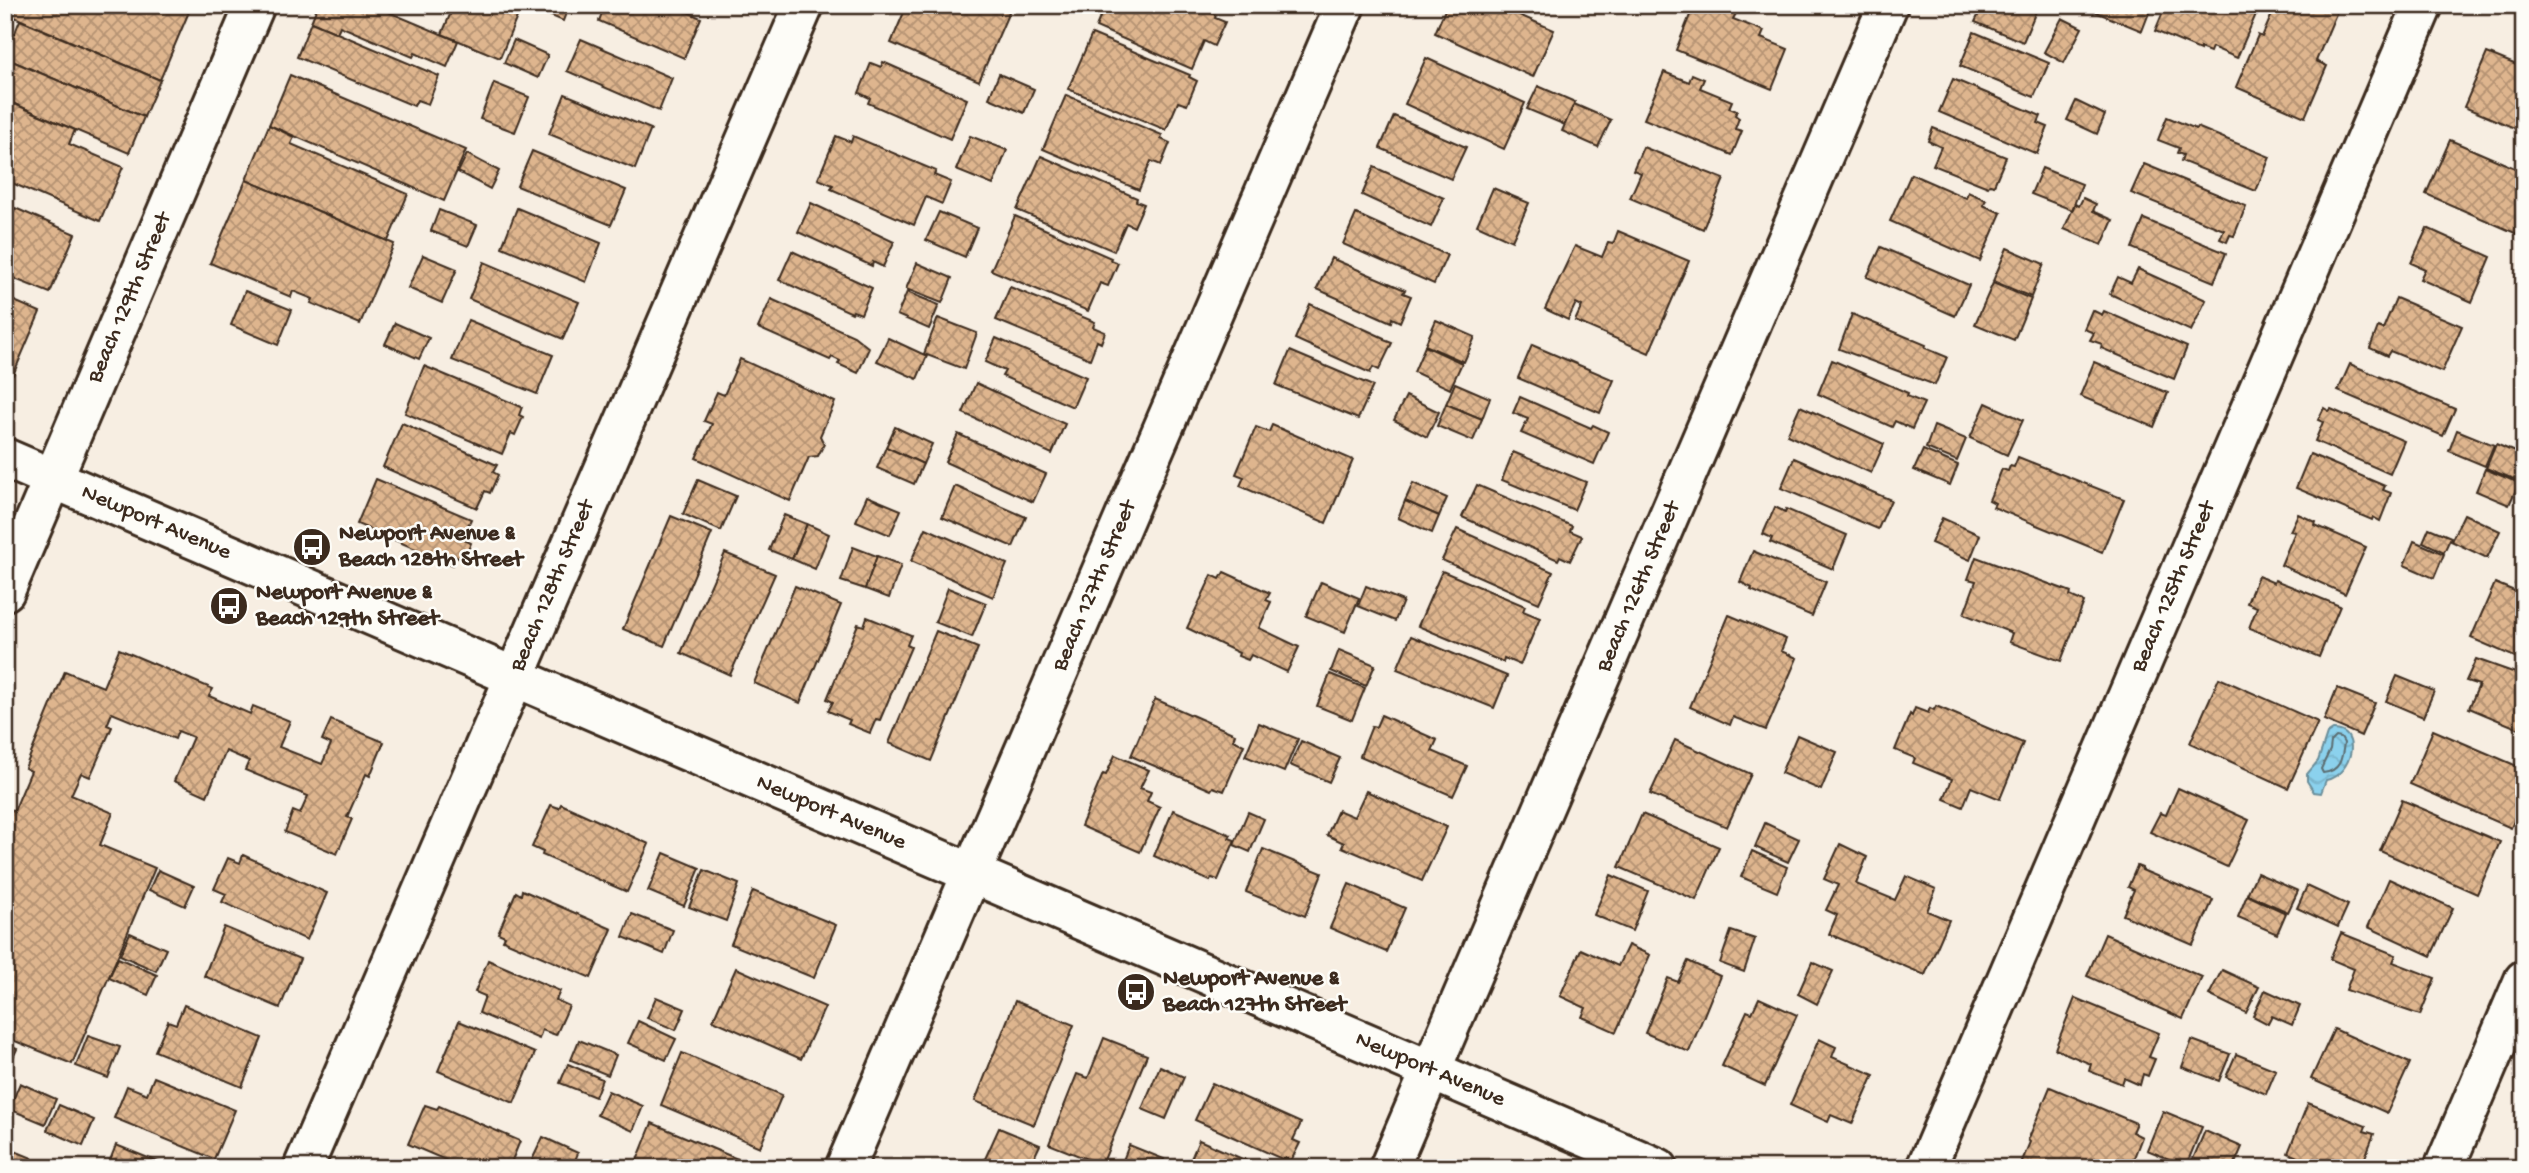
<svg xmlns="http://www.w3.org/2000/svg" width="2529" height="1173" viewBox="0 0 2529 1173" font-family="'Gochi Hand',sans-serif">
  <defs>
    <pattern id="water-waves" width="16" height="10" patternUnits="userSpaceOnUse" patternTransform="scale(1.75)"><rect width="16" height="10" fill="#8bd1ed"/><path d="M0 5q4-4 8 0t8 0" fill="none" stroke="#79b4cb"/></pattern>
    <pattern id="building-cross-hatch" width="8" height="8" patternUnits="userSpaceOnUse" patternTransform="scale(1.75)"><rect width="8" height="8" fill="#deb58e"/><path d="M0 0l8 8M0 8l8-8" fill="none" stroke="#b59373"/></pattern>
  </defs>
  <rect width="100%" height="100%" fill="#f7eee2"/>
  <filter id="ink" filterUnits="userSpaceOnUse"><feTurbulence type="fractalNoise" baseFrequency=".0143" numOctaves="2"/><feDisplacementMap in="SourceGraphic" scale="14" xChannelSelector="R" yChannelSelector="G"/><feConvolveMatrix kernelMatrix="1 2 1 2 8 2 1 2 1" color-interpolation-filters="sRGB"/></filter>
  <g filter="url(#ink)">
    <path fill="url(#water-waves)" stroke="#6b8e9a" stroke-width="2" d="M2333,730C2362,729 2353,774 2326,780L2321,793L2314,792L2307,781V774L2318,761L2327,734Z"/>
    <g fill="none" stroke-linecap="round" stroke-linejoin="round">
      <path stroke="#5b6d71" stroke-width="2" d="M2336,737L2341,738L2344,743C2342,758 2341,771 2323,773L2321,769L2330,750L2331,742Z"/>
    </g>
    <g fill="url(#building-cross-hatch)" stroke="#3b2a1e" stroke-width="2">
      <path d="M5,5H188L191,7L160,80L5,13Z"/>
      <path d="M318,5H372L458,41L447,67L415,53L413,57L340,26L337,33L311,22Z"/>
      <path d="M454,5H522L500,58L442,34Z"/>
      <path d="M531,5H569L563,21L530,7Z"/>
      <path d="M605,5H672L701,18L684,58L599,21Z"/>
      <path d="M907,5H1012L979,81L891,43Z"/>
      <path d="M1105,5H1193L1216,15L1215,18L1225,22L1214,46L1204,41L1192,69L1096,27Z"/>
      <path d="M1447,5H1496L1554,30L1533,77L1435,33Z"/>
      <path d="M1694,5L1712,7L1727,5L1738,10L1733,19L1764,31L1761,38L1788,49L1772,89L1676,50Z"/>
      <path d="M1983,5H2029L2037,9L2023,42L1975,22Z"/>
      <path d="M2095,5H2152L2142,31L2093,11Z"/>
      <path d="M2166,5H2260L2237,58L2212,47L2210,52L2200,48V50L2155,31Z"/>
      <path d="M2276,5H2329L2338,9L2316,61L2327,66L2305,117L2236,87L2258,35L2262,37Z"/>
      <path d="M2062,18L2082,28L2064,63L2044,52Z"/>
      <path d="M20,20L160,80L144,117L5,58Z"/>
      <path d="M311,22L439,76L428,104L417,100L414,106L297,57Z"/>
      <path d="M1974,32L2049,63L2034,97L1960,66Z"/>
      <path d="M1092,34L1190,75L1189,77L1197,81L1187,105L1178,102L1166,130L1068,89Z"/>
      <path d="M581,39L672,78L659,111L567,71Z"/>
      <path d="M514,40L548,55L538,78L504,63Z"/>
      <path d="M2487,53L2524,68V132L2464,107Z"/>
      <path d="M5,58L144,117L129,153L5,100Z"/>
      <path d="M1426,58L1525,103L1504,149L1405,104Z"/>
      <path d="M883,62L967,99L950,139L868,103L870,98L859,93L871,63L881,67Z"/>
      <path d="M1664,72L1689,82L1692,74L1704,79L1700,88L1732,101L1729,108L1737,111L1735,115L1739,118L1735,129L1742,131L1732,155L1644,119Z"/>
      <path d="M999,74L1034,89L1024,113L989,98Z"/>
      <path d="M290,75L466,150L444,201L269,125Z"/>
      <path d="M1953,79L2041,116L2038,123L2048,127L2037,154L1939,112Z"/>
      <path d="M494,83L529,97L515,132L480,119Z"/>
      <path d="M1538,86L1575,102L1565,125L1527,109Z"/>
      <path d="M565,94L651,129L635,169L549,134Z"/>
      <path d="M1066,95L1162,135L1161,139L1170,143L1161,165L1151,161L1139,190L1043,149Z"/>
      <path d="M5,100L75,130L69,144L123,167L100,221L5,180Z"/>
      <path d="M2076,101L2105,115L2097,134L2067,120Z"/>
      <path d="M1574,104L1611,120L1598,147L1562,131Z"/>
      <path d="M1394,116L1466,147L1451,179L1380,148Z"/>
      <path d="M2167,117L2196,129L2197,127L2270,157L2256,191L2181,161L2183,155L2177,153L2179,148L2158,140Z"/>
      <path d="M269,125L294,137L291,144L408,194L388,241L246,180Z"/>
      <path d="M1933,128L2006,157L1994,185L1990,184L1988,187L1933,165L1941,147L1928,141Z"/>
      <path d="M836,136L851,142L853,136L936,171L934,175L951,182L942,204L926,197L914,225L831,189L833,185L818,179Z"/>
      <path d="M970,136L1007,150L993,185L956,170Z"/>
      <path d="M2450,140L2524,172V237L2426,194Z"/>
      <path d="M1643,147L1724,179L1703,229L1630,198L1641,173L1633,170Z"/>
      <path d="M532,151L626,190L611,225L517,186Z"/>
      <path d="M467,154L499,171L490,189L458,172Z"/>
      <path d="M1041,156L1137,198L1136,201L1144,204L1134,227L1126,223L1114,251L1017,210Z"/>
      <path d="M2144,164L2246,206L2234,236L2230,235L2227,242L2220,239L2224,230L2131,193Z"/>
      <path d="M1374,167L1444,198L1431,227L1362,195Z"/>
      <path d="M2042,168L2082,184L2072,210L2031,194Z"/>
      <path d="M1911,174L1966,198L1968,192L1986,200L1983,205L2001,213L1980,261L1890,221Z"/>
      <path d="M246,180L394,244L360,324L311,303L313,299L293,291L291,297L210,263Z"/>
      <path d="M1493,188L1529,203L1512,241L1477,225Z"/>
      <path d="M2083,198L2096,204L2093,211L2113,220L2102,245L2064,229L2075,204L2079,206Z"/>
      <path d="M811,203L894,242L883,267L873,262L872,266L798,232Z"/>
      <path d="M15,208L75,234L50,293L5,275V232Z"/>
      <path d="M517,208L601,243L586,282L502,247Z"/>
      <path d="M439,210L477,225L468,246L431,231Z"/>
      <path d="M939,212L977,228L965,257L926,240Z"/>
      <path d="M1356,214L1447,255L1434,284L1343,244Z"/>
      <path d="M1015,216L1111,258L1110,260L1118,263L1108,286L1100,283L1088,311L991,270Z"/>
      <path d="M2144,219L2226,253L2214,282L2132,248Z"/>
      <path d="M2427,228L2491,257L2472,302L2420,279L2425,269L2411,263Z"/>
      <path d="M1618,231L1689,261L1649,353L1575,321L1582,306L1576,303L1568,320L1545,309L1575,246L1602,257L1608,243L1613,244Z"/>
      <path d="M1881,247L1969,285L1955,316L1867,277Z"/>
      <path d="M2007,248L2044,264L2031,297L1993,281Z"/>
      <path d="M792,251L872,288L861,314L853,311L852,313L779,280Z"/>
      <path d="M423,255L457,269L442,303L408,288Z"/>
      <path d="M1331,258L1405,290L1403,293L1411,296L1400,322L1392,318L1391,322L1317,289Z"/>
      <path d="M484,262L579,302L563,339L469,299Z"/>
      <path d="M917,263L952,278L942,303L906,289Z"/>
      <path d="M2138,269L2206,300L2191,331L2110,294L2118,277L2131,283Z"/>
      <path d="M1993,283L2031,299L2014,340L1975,324Z"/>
      <path d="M1010,287L1095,322L1093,327L1105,332L1101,343L1097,341L1090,359L996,320Z"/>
      <path d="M245,291L292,310L278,345L231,325Z"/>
      <path d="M907,292L939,305L929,329L897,315Z"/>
      <path d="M5,297L40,312L13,375L5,372Z"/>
      <path d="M2396,298L2462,326L2442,372L2390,351L2387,356L2370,348L2378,327L2383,329Z"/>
      <path d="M771,299L854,336L869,348L858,373L838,364L840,361L832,357L830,360L758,328Z"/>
      <path d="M1310,304L1384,338V340L1392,343L1379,370L1373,367L1370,373L1295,339Z"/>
      <path d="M2092,310L2102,315L2104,311L2187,347L2174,379L2101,348L2102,344L2090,340L2094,333L2084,329Z"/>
      <path d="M1852,314L1926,345L1925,348L1947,357L1935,385L1839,349Z"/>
      <path d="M938,318L977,333L964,369L924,354Z"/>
      <path d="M468,320L553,355L537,394L452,360Z"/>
      <path d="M1436,320L1475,337L1464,362L1425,345Z"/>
      <path d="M395,323L429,338L419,359L385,344Z"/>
      <path d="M888,338L927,356L917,379L877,361Z"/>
      <path d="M996,338L1086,377L1073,407L1002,376L1005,371L985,362Z"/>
      <path d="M1532,345L1614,380L1600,413L1518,378Z"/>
      <path d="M1425,346L1462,363L1450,389L1414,372Z"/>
      <path d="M1290,351L1373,386L1358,419L1276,385Z"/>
      <path d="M740,359L835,402L820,436L824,444L818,456L809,457L790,501L696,458L712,424L704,421L717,392L724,395Z"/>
      <path d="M1832,360L1908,393L1907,396L1924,403L1912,429L1895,421L1892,427L1818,394Z"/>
      <path d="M2094,362L2168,393L2154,427L2080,396Z"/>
      <path d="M2350,364L2455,409L2443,436L2338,391Z"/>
      <path d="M424,366L522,407L519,415L523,417L515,435L511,433L502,454L405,413Z"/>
      <path d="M976,383L1065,424L1052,454L963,413Z"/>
      <path d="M1455,383L1490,398L1482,419L1446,404Z"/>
      <path d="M1406,396L1439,412L1427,437L1394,420Z"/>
      <path d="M1520,397L1591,428L1593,425L1608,432L1594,464L1521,433L1528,419L1513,413Z"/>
      <path d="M1986,403L2023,420L2007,455L1970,438Z"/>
      <path d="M1446,404L1482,419L1473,441L1437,426Z"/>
      <path d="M1800,406L1884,444L1871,473L1787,435Z"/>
      <path d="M2324,408L2329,411L2331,409L2404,441L2390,474L2315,441L2323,422L2318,420Z"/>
      <path d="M402,423L497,465L493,472L498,475L490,493L485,491L477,508L383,467Z"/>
      <path d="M1272,425L1353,460L1326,523L1240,486L1244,477L1236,474L1256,427L1269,432Z"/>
      <path d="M1934,426L1966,439L1957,461L1926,448Z"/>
      <path d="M895,427L932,444L923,464L886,447Z"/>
      <path d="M2457,430L2494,445L2485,466L2449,451Z"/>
      <path d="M958,434L1046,474L1033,502L945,462Z"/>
      <path d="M2496,444L2524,456V474L2521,482L2486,468Z"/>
      <path d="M886,447L923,464L914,484L877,468Z"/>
      <path d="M1923,450L1958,465L1950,485L1914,470Z"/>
      <path d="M1513,452L1586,482L1574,510L1502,480Z"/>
      <path d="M2310,454L2385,486L2383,490L2391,493L2380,521L2373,517L2372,520L2296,488Z"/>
      <path d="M2018,457L2124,499L2102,552L1993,507L1995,503L1989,500L2002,469L2008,471L2010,466L2014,467Z"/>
      <path d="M1794,458L1891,500L1878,529L1781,488Z"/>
      <path d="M2485,469L2519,483L2509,505L2476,491Z"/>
      <path d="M376,479L471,519L462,539L471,543L464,560L456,557L453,565L357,524Z"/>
      <path d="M698,480L736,496L721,531L683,514Z"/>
      <path d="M1413,483L1447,498L1439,516L1405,501Z"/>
      <path d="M1477,485L1572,526L1570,531L1582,536L1570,561L1560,556L1558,560L1462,517Z"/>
      <path d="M955,486L1026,517L1013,547L942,517Z"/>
      <path d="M867,496L901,510L890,535L856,521Z"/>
      <path d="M1405,501L1439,516L1432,533L1398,518Z"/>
      <path d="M1775,507L1785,512L1786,509L1847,535L1833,569L1770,542L1772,538L1763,534Z"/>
      <path d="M2298,514L2316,522L2315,525L2366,547L2345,594L2281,565L2295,532L2290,531Z"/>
      <path d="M2464,514L2500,531L2487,558L2451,541Z"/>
      <path d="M784,515L807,524L792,559L769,550Z"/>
      <path d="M671,516L712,533L664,646L623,629Z"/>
      <path d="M1942,518L1980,535L1970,560L1931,543Z"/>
      <path d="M807,524L829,534L815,569L792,559Z"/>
      <path d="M926,528L1007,564L993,597L911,561Z"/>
      <path d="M2429,528L2451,537L2444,552L2423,542Z"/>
      <path d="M1457,529L1553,572L1539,603L1442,560Z"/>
      <path d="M2414,541L2444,554L2434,578L2404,565Z"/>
      <path d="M853,547L877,556L865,589L841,581Z"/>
      <path d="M1753,551L1826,582L1812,616L1751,590L1752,588L1740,582Z"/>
      <path d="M725,553L775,574L730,675L681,653Z"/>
      <path d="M877,556L901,565L889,598L865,589Z"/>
      <path d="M1976,557L2071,592L2070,596L2084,602L2061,661L2009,642L2012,633L1964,614L1976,581L1968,579Z"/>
      <path d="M2524,564V588L2515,584Z"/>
      <path d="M1442,571L1525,606L1523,611L1540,618L1520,665L1504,658L1503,662L1418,626Z"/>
      <path d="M1224,572L1270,593L1266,600L1271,602L1259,628L1299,647L1287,672L1251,655L1248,660L1238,656L1239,653L1187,628L1212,575L1220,579Z"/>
      <path d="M2258,576L2274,583L2275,580L2340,606L2319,657L2249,628L2257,607L2247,603Z"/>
      <path d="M1321,582L1359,598L1345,632L1306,616Z"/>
      <path d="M2495,583L2524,595V661L2471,638Z"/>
      <path d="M795,586L841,605L800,703L754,683Z"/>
      <path d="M1366,586L1403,601L1395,621L1358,606Z"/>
      <path d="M948,588L986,603L972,637L935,622Z"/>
      <path d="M1729,615L1786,639L1781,651L1797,658L1766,730L1733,717L1730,725L1690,707Z"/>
      <path d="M867,617L911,635L907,645L911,647L880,720L876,719L870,733L848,724L850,720L828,711L833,702L827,699L858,624L864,626Z"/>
      <path d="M936,631L978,648L931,761L889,743Z"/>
      <path d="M1411,636L1507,676L1494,708L1397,669Z"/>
      <path d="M119,649L213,689L209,696L250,714L253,706L290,721L279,747L322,764L331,744L322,740L331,720L384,742L370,776L366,774L347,817L352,819L337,854L285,832L293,811L300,814L308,796L245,770L249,761L226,751L207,796L174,781L193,737L178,731L175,739L112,713L107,725L112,727L90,777L81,773L71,795L113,813L100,845L155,868L72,1064L5,1037V813L7,808L14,811L31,771L25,768L65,671L103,687Z"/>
      <path d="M1339,650L1375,665L1366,686L1331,671Z"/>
      <path d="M2476,659L2524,676V731L2469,708L2479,685L2466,681Z"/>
      <path d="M1330,674L1365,688L1352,720L1317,706Z"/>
      <path d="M2397,676L2434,691L2423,717L2386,701Z"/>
      <path d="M2219,678L2318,722L2288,788L2190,743Z"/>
      <path d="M2337,688L2375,703L2361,736L2324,720Z"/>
      <path d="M1155,699L1235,734L1233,740L1244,745L1224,791L1213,787L1211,790L1131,756Z"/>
      <path d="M1936,706L2023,743L2000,799L1971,787L1963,807L1944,799L1952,779L1913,763L1915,758L1895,750L1910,714L1912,716L1915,708L1928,713L1930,708L1934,710Z"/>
      <path d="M1381,715L1437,740L1432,751L1467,766L1453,796L1360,756L1372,726L1376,727Z"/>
      <path d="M1259,723L1298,739L1284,772L1245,756Z"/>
      <path d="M2433,730L2524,769V797L2511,828L2410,784Z"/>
      <path d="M1797,735L1837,752L1821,790L1781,773Z"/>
      <path d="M1675,740L1751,774L1727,827L1650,794Z"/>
      <path d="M1301,741L1340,758L1329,782L1290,765Z"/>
      <path d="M1115,755L1149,770L1140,788L1151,792L1147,801L1160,807L1140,852L1081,826L1103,774L1106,775Z"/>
      <path d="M2178,788L2249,820L2227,867L2150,832L2160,813L2166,815Z"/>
      <path d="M1366,791L1447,827L1422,881L1342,847L1344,843L1327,835L1338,810L1354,817Z"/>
      <path d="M2402,800L2500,842L2477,894L2380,851Z"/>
      <path d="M561,804L649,844L627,892L542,855L543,852L532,847L551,805L559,808Z"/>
      <path d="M1173,810L1231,835L1229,838L1235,840L1218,880L1212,878L1210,881L1154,856Z"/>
      <path d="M1248,812L1264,819L1250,852L1234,845Z"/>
      <path d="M1642,814L1719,847L1696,900L1619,867Z"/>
      <path d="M1765,823L1799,839L1788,862L1755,847Z"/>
      <path d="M1840,844L1867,857L1856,884L1895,900L1906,876L1936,889L1927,911L1949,920L1925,975L1829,934L1837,915L1826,910L1838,885L1824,879Z"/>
      <path d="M1263,849L1322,873L1305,916L1246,892Z"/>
      <path d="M1752,851L1787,867L1777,892L1741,877Z"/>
      <path d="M664,853L700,868L684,906L648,891Z"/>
      <path d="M243,855L327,893L307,940L222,902L226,894L214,889L228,858L240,863Z"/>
      <path d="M2137,866L2142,868V870L2213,900L2193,945L2123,915L2134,890L2128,887Z"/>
      <path d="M158,870L194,886L185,906L149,890Z"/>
      <path d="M704,870L739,884L726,921L689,907Z"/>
      <path d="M2257,873L2298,891L2288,912L2247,894Z"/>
      <path d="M1611,875L1648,891L1632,931L1594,915Z"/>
      <path d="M2389,879L2453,908L2431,956L2368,927Z"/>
      <path d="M1349,884L1405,908L1386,952L1330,928Z"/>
      <path d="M2307,886L2348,905L2338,927L2297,908Z"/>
      <path d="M522,890L612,929L591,978L503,940L505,936L498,933L516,892L521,895Z"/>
      <path d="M753,891L836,925L814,978L731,944Z"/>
      <path d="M2247,895L2286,913L2277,934L2238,917Z"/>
      <path d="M632,914L673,930L664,954L623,937Z"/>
      <path d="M224,927L300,959L280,1008L204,976Z"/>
      <path d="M1731,931L1755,939L1744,972L1720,963Z"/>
      <path d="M130,933L166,949L156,971L120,955Z"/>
      <path d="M2341,933L2396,955L2393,962L2435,978L2420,1015L2346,990L2354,969L2330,959Z"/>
      <path d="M2105,934L2202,977L2183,1019L2087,976Z"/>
      <path d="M1628,945L1650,955L1616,1032L1582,1017L1586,1008L1560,996L1581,949L1618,966Z"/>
      <path d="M118,958L157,975L148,995L109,978Z"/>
      <path d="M488,960L560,991L556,1000L569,1006L556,1035L542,1030L539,1039L479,1013L485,996L475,992Z"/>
      <path d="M1688,961L1720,976L1689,1052L1645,1033L1668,978L1678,982Z"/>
      <path d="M1812,962L1833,971L1817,1004L1798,994Z"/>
      <path d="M736,968L825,1007L801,1059L713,1020Z"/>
      <path d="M2222,970L2259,987L2246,1013L2209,995Z"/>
      <path d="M2265,990L2300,1006L2292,1025L2272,1016L2268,1024L2253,1016Z"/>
      <path d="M656,997L685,1009L676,1030L647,1018Z"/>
      <path d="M1759,998L1797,1015L1765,1086L1722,1066L1747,1011L1752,1013Z"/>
      <path d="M2075,998L2159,1033L2149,1057L2155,1059L2148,1076L2143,1074L2140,1085L2124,1078L2122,1084L2089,1071L2091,1064L2055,1049Z"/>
      <path d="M1015,1001L1074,1025L1034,1125L975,1101Z"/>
      <path d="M184,1005L262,1038L242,1087L155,1051L168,1021L176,1024Z"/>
      <path d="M459,1021L535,1053L514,1103L438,1071Z"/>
      <path d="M638,1021L676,1039L666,1060L628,1043Z"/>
      <path d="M2334,1029L2410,1063L2387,1113L2311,1079Z"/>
      <path d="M88,1036L120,1047L108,1078L76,1066Z"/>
      <path d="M1104,1038L1147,1055L1102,1165L1049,1144L1077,1074L1088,1078Z"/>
      <path d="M1819,1039L1836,1047L1832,1057L1874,1075L1852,1124L1831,1115L1828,1122L1790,1105Z"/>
      <path d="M579,1040L616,1055L608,1075L571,1060Z"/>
      <path d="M2192,1040L2230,1054L2219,1081L2182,1067Z"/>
      <path d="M5,1044L17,1049L5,1075Z"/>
      <path d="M682,1053L782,1095L760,1147L661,1105Z"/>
      <path d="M2236,1054L2276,1070L2266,1094L2226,1077Z"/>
      <path d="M568,1064L602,1079L595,1097L560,1083Z"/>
      <path d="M1160,1066L1184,1077L1166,1119L1142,1109Z"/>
      <path d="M154,1077L235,1110L214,1159L114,1118L127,1086L147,1094Z"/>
      <path d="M20,1083L56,1099L45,1124L9,1109Z"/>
      <path d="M1212,1083L1301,1123L1293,1140L1300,1143L1291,1161L1285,1158L1284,1160L1195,1120Z"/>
      <path d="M2050,1087L2136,1123L2132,1132L2142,1137L2130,1168L2020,1166L2030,1142L2028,1140Z"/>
      <path d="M608,1091L643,1106L633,1131L597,1115Z"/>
      <path d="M2308,1103L2366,1126L2364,1131L2374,1134L2361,1168H2324L2288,1153Z"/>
      <path d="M59,1105L94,1120L83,1146L47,1130Z"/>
      <path d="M425,1105L437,1109L439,1106L520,1141L509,1168H464L408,1144Z"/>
      <path d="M2163,1111L2202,1127L2186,1166L2147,1150Z"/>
      <path d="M652,1123L754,1166V1168H634Z"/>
      <path d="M999,1128L1040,1145L1029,1168H998L984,1161Z"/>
      <path d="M2205,1131L2242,1147L2233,1168H2189Z"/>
      <path d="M543,1137L578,1153L572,1168H550L532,1160Z"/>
      <path d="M1199,1140L1263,1168H1187Z"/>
      <path d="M116,1145L173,1168H107Z"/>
      <path d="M1129,1145L1164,1159L1161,1168H1120Z"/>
      <path d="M5,1147L32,1158L28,1168H5Z"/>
    </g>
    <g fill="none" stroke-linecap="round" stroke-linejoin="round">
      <defs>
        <g id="minor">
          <path d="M5,458L1658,1168"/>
          <path d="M5,591L255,5"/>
          <path d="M303,1168L804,5"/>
          <path d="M845,1168L1345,5"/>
          <path d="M1389,1168L1888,5"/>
          <path d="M1926,1168L2423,5"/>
          <path d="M2444,1168L2524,980"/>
        </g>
      </defs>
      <use href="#minor" stroke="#3b2a1e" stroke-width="44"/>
      <use href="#minor" stroke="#fdfcf7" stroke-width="38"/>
    </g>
  </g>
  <defs>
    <symbol id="bus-disc" viewBox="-11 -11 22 22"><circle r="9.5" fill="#3b2a1e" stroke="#fdfcf7"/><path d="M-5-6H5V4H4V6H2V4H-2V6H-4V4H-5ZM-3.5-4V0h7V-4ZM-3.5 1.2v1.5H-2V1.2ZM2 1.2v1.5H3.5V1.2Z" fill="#fff"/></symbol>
  </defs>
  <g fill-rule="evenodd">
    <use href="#bus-disc" x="290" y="525" width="44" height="44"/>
    <use href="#bus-disc" x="207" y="584" width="44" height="44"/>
    <use href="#bus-disc" x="1114" y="970" width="44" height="44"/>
  </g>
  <g text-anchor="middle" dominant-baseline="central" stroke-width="5" stroke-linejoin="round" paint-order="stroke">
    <g font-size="23" fill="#3b2a1e" stroke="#fdfcf7">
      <text transform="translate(130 298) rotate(-67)">Beach 129th Street</text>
      <text transform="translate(156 523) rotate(23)">Newport Avenue</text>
      <text transform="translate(553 586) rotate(-67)">Beach 128th Street</text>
      <text transform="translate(1095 586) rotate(-67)">Beach 127th Street</text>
      <text transform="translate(1639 587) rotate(-67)">Beach 126th Street</text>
      <text transform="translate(2174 587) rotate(-67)">Beach 125th Street</text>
      <text transform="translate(831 813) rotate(23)">Newport Avenue</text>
      <text transform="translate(1430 1070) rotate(23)">Newport Avenue</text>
    </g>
    <g font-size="23" font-weight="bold" fill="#3b2a1e" stroke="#fdfcf7" text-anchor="start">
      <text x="339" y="534">Newport Avenue &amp;<tspan x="339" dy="26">Beach 128th Street</tspan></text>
      <text x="256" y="593">Newport Avenue &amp;<tspan x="256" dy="26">Beach 129th Street</tspan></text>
      <text x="1163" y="979">Newport Avenue &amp;<tspan x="1163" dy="26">Beach 127th Street</tspan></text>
    </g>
  </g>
  <rect width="2529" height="1173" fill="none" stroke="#fdfcf7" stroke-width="28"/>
  <rect x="14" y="14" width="2501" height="1145" fill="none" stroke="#3b2a1e" stroke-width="2.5" filter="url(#ink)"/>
</svg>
